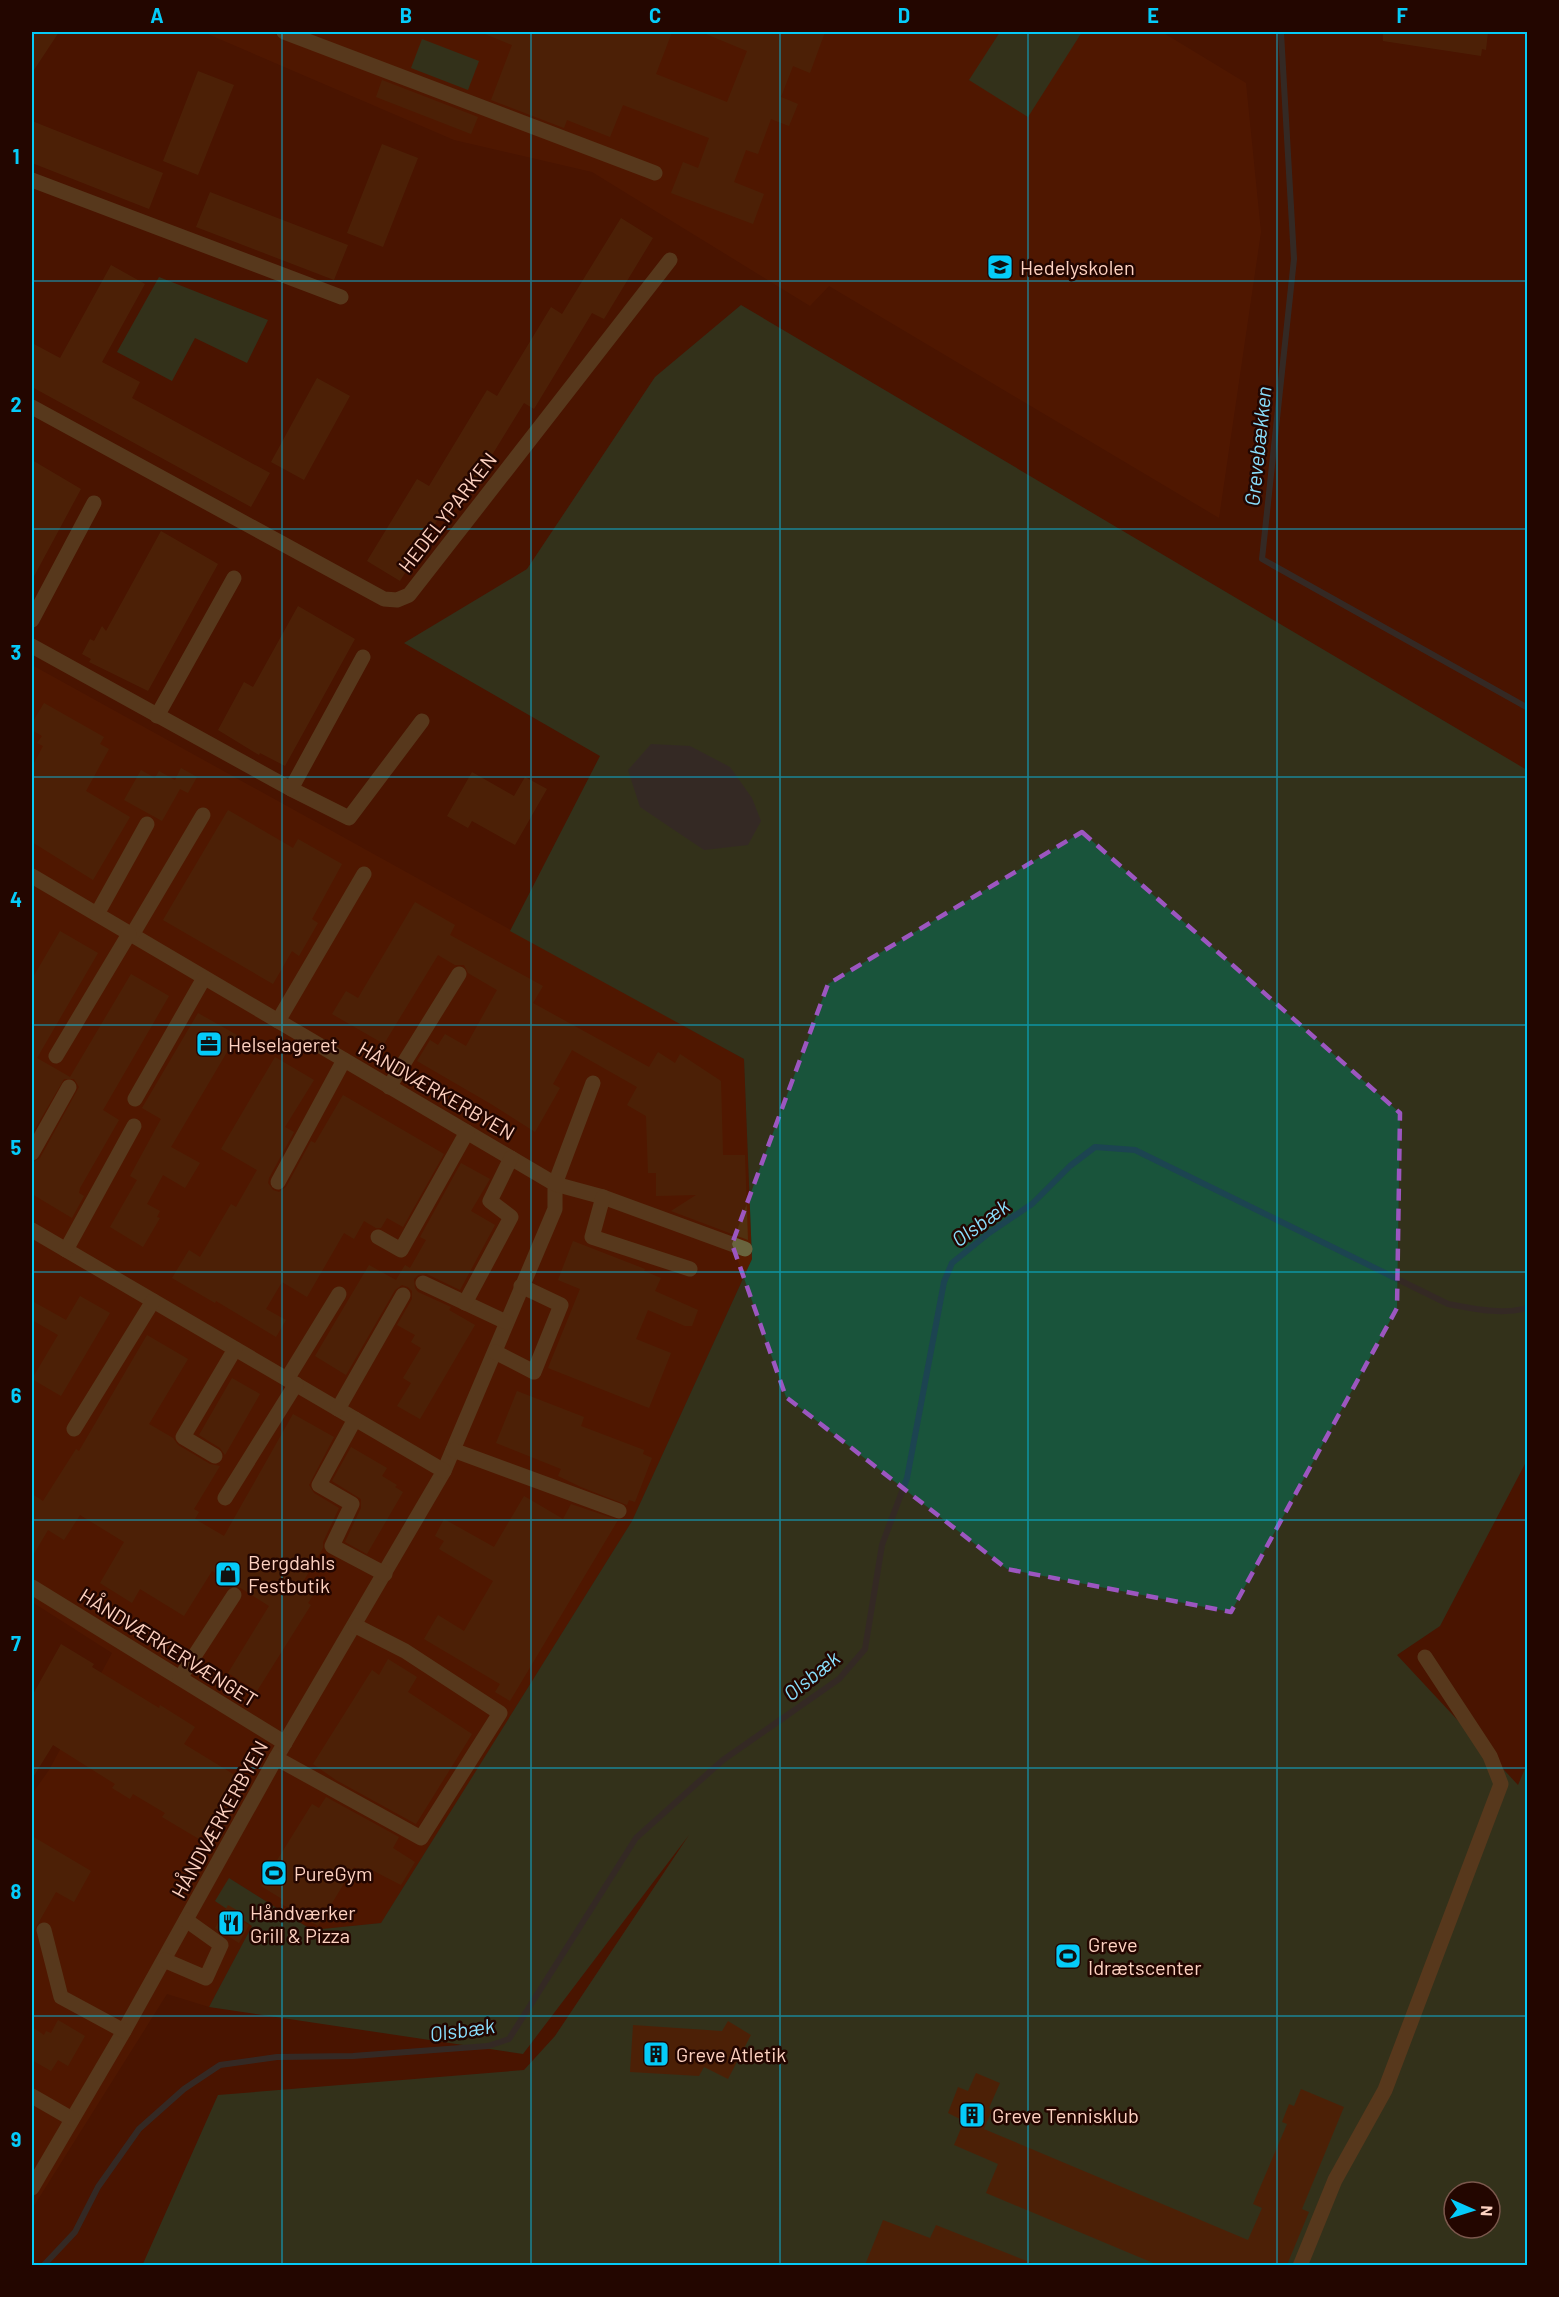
<svg xmlns="http://www.w3.org/2000/svg" width="1559" height="2297" viewBox="0 0 1559 2297" font-family="Barlow,sans-serif">
  <rect width="100%" height="100%" fill="#491400"/>
  <g fill="#571c00">
    <path d="M203,32H1162L1246,83L1261,232L1219,518L829,286L810,306L592,172L454,140Z"/>
    <path d="M32,665L744,1059L752,1259L632,1521L381,1923L312,1930L229,1878L252,1926L209,2007L167,1994L32,2209V1794L49,1770L112,1653L32,1602Z"/>
  </g>
  <g fill="#19543b" fill-rule="evenodd">
    <path d="M1000,32H1082L1028,117L969,80Z"/>
    <path d="M422,39L479,61L468,90L411,68Z"/>
    <path d="M159,277L268,320L247,363L195,338L172,381L117,352Z"/>
    <path d="M741,305L1527,770V1462H1526L1440,1626L1397,1655L1518,1785L1527,1764V2265L142,2266L218,2095L524,2070L555,2036L689,1835L523,2054L209,2007L252,1926L215,1901L229,1878L312,1930L381,1923L632,1521L752,1259L744,1059L510,931L600,756L404,643L527,569L655,377ZM1454,2192H1490V2228H1454Z"/>
  </g>
  <path fill="#1c4451" d="M651,744L690,746L730,767L752,798L761,821L748,845L704,850L640,807L628,770Z"/>
  <g fill="none" stroke-linecap="round" stroke-linejoin="round">
    <g stroke="#1c4451" stroke-width="6">
      <path d="M1281,33L1294,259L1262,559L1528,708"/>
      <path d="M43,2266L75,2232L98,2187L139,2129L184,2089L220,2065L277,2057L353,2056L488,2046L509,2039L636,1838L723,1760L839,1679L865,1649L882,1545L907,1478L944,1282L952,1263L989,1233L1032,1204L1070,1166L1095,1147L1135,1150L1448,1304C1475,1309 1501,1315 1528,1308"/>
    </g>
  </g>
  <g fill="#51300f">
    <path d="M32,32H59L32,73Z"/>
    <path d="M480,32H672L656,74L727,102L747,51L701,32H825L810,73L793,66L781,97L798,104L789,126L771,119L758,154L746,150L734,182L764,194L753,224L671,193L683,162L698,168L709,138L623,105L610,137L567,120L564,128L491,100L512,45Z"/>
    <path d="M1383,32H1488L1486,50L1482,49L1481,56L1383,41Z"/>
    <path d="M198,71L234,85L198,175L163,161Z"/>
    <path d="M382,80L478,117L471,134L376,97Z"/>
    <path d="M32,121L163,173L149,209L32,163Z"/>
    <path d="M382,144L418,158L383,247L347,233Z"/>
    <path d="M210,192L348,245L334,280L196,227Z"/>
    <path d="M621,218L653,238L604,319L592,313L534,409L524,403L470,491L459,485L400,581L367,561L417,479L429,486L487,390L497,396L551,307L562,314Z"/>
    <path d="M111,265L145,284L102,362L140,382L132,398L270,473L251,507L32,387V343L60,358Z"/>
    <path d="M317,378L350,396L304,480L271,462Z"/>
    <path d="M32,460L81,489L32,580Z"/>
    <path d="M161,531L218,564L148,691L89,662L91,659L82,654L90,639L94,641L102,626L106,631Z"/>
    <path d="M298,606L355,639L285,766L260,753L259,755L218,730L244,682L253,687Z"/>
    <path d="M44,703L104,737L100,744L109,749L86,791L130,817L93,880L32,842V767L43,746L37,743L42,736L32,730V723Z"/>
    <path d="M181,768L197,777L188,793L180,789L162,821L124,800L141,770L155,778L159,771L175,780Z"/>
    <path d="M472,772L514,796L525,777L547,789L515,845L472,821L468,828L447,816Z"/>
    <path d="M228,810L293,848L298,839L342,864L312,919L318,923L299,956L292,951L273,984L163,920Z"/>
    <path d="M415,902L455,925L450,935L543,986L533,1003L649,1067L658,1052L675,1063L680,1054L721,1081L723,1155H745L748,1240L671,1211L696,1195L656,1196V1173H648L646,1116L627,1105L637,1087L572,1050L553,1084L560,1088L535,1132L491,1104L417,1061L430,1040L438,1045L445,1034L466,1046L497,990L468,973L464,965H455L438,955L384,1044L332,1014L346,991L358,998Z"/>
    <path d="M60,931L98,953L37,1058L70,1077L131,974L169,996L103,1110L119,1120L80,1188L79,1193L84,1196L72,1218L32,1194V1163L40,1158L79,1087L74,1079H64L32,1134V979Z"/>
    <path d="M198,1013L237,1035L171,1147L200,1163L185,1188L163,1175L147,1204L160,1211L157,1217L160,1218L143,1247L110,1227L137,1180L130,1176L161,1119L142,1108Z"/>
    <path d="M275,1057L314,1080L285,1127L294,1132L269,1178L268,1183L273,1190L279,1192L286,1187L311,1141L315,1143L343,1095L444,1154L403,1227L387,1218L381,1228H376L364,1221L354,1239L344,1233L307,1297L282,1282L266,1309L286,1320L276,1337L216,1301L215,1303L172,1278L189,1250L200,1257L231,1204L236,1207L257,1170L221,1149Z"/>
    <path d="M461,1163L490,1179L471,1211L495,1225L460,1290L427,1274L418,1275L414,1279L415,1288L418,1292L451,1307L449,1310L475,1325L420,1419L397,1406L411,1383L403,1378L421,1348L411,1342L415,1335L397,1325L412,1299V1291L408,1287L402,1285L395,1290L346,1375L315,1356L369,1265L396,1280L405,1265L410,1268L426,1240L420,1237Z"/>
    <path d="M573,1241L645,1269L644,1271L661,1278L655,1291L698,1310L692,1326H685L648,1310L636,1339L671,1353L649,1408L548,1368L580,1289L558,1280Z"/>
    <path d="M80,1296L110,1313L61,1396L32,1379L58,1335L32,1320V1301L66,1320Z"/>
    <path d="M147,1335L188,1359L149,1424L173,1438L178,1445L210,1464L220,1466L194,1509L199,1512L195,1519L224,1536L293,1414L334,1437L309,1485L314,1493L339,1508L323,1542V1548L303,1582L316,1591L308,1603L311,1605L257,1691L228,1673L269,1606L239,1587L212,1571L184,1616L140,1589L132,1603L100,1583L124,1542L80,1515L64,1540L48,1530L32,1557V1494L43,1501L76,1449L79,1451Z"/>
    <path d="M232,1378L260,1394L225,1455L220,1448L199,1435Z"/>
    <path d="M517,1391L584,1417L581,1426L644,1450L643,1454L652,1458L635,1502L629,1500L627,1505L581,1487L558,1476L561,1469L496,1443Z"/>
    <path d="M351,1447L387,1468L382,1476L397,1485L395,1487L403,1492L367,1554L345,1542L361,1508V1499L332,1481Z"/>
    <path d="M524,1496L563,1519L571,1504L618,1520L510,1701L495,1692L500,1684L424,1639L438,1615L464,1631L493,1581L439,1549L444,1541L435,1536L444,1519L494,1547Z"/>
    <path d="M61,1644L94,1664L92,1667L159,1708L160,1705L195,1727L184,1744L238,1777L199,1839L162,1817L165,1813L133,1794L130,1799L112,1788L115,1784L53,1745L32,1779V1696Z"/>
    <path d="M388,1659L417,1677L408,1692L472,1734L416,1824L336,1780L313,1764L372,1670L379,1675Z"/>
    <path d="M326,1797L399,1837L393,1848L415,1862L401,1885L368,1868L365,1874L354,1867L318,1926L280,1903L282,1899L261,1886L312,1804L319,1808Z"/>
    <path d="M32,1836L91,1871L74,1902L56,1892L32,1934Z"/>
    <path d="M228,1905L245,1915L242,1921L249,1925L239,1943L215,1928Z"/>
    <path d="M58,2020L85,2036L68,2066L58,2060L51,2071L32,2060V2027L44,2035L46,2031L51,2033Z"/>
    <path d="M728,2021L751,2035L728,2079L704,2067L699,2076L630,2072L633,2025L722,2031Z"/>
    <path d="M976,2073L1000,2083L989,2108L992,2110L984,2129L1248,2240L1262,2208L1253,2204L1287,2124L1282,2122L1289,2104L1294,2106L1301,2089L1344,2107L1302,2209L1309,2212L1287,2265H1158L986,2193L998,2164L954,2145L964,2121L948,2113L958,2087L968,2091Z"/>
    <path d="M883,2220L930,2238L936,2225L1037,2265H865Z"/>
  </g>
  <g fill="none" stroke-linecap="round" stroke-linejoin="round">
    <g stroke="#69643e" stroke-width="15">
      <path d="M284,32L655,173"/>
      <path d="M32,180L341,297"/>
      <path d="M32,407L384,599L397,600L409,595L670,260"/>
      <path d="M32,620L94,503"/>
      <path d="M32,646L291,789L349,818L422,721"/>
      <path d="M157,716L234,578"/>
      <path d="M291,789L363,657"/>
      <path d="M32,876L555,1184V1209L444,1471L276,1758L124,2031L32,2188"/>
      <path d="M97,914L147,824"/>
      <path d="M132,935L203,815"/>
      <path d="M278,1021L364,874"/>
      <path d="M56,1056L129,934"/>
      <path d="M593,1083L555,1184L603,1197L745,1249"/>
      <path d="M389,1087L459,974"/>
      <path d="M135,1099L204,978"/>
      <path d="M32,1153L69,1087"/>
      <path d="M278,1182L344,1060"/>
      <path d="M603,1197L592,1237L690,1269"/>
      <path d="M32,1230L444,1471"/>
      <path d="M378,1237L401,1250L467,1132"/>
      <path d="M66,1250L134,1126"/>
      <path d="M423,1283L506,1322"/>
      <path d="M465,1303L511,1217L490,1201L511,1158"/>
      <path d="M495,1352L534,1372L561,1305L521,1286"/>
      <path d="M287,1379L339,1294"/>
      <path d="M338,1409L403,1295"/>
      <path d="M355,1419L319,1485L352,1504L332,1546L385,1574"/>
      <path d="M74,1429L153,1301"/>
      <path d="M453,1450L619,1511"/>
      <path d="M215,1456L183,1437L235,1349"/>
      <path d="M225,1498L296,1384"/>
      <path d="M32,1587L285,1743"/>
      <path d="M180,1678L234,1595"/>
      <path d="M276,1758L421,1838L500,1713L405,1651L356,1626"/>
      <path d="M44,1930L61,1997L124,2031"/>
      <path d="M164,1960L206,1978L221,1945L186,1920"/>
      <path d="M32,2096L72,2119"/>
      <path d="M1300,2266L1335,2180L1385,2090L1501,1784L1490,1756L1425,1657"/>
    </g>
  </g>
  <path d="M0 0H1559V2297H0ZM1082,832L1400,1113L1397,1308L1231,1612L1007,1569L786,1397L732,1244L828,984Z" fill="#491400" fill-opacity=".55" fill-rule="evenodd"/>
  <path fill="none" stroke="#9c56c0" stroke-width="4.5" stroke-dasharray="12 8" stroke-linejoin="round" d="M1082,832L1400,1113L1397,1308L1231,1612L1007,1569L786,1397L732,1244L828,984Z"/>
  <path fill="none" stroke="#05cbf9" stroke-width="1.5" stroke-opacity="0.55" d="M282,32V2266M531,32V2266M780,32V2266M1028,32V2266M1277,32V2266M32,281H1528M32,529H1528M32,777H1528M32,1025H1528M32,1272H1528M32,1520H1528M32,1768H1528M32,2016H1528"/>
  <defs>
    <symbol id="school-square" viewBox="-11 -11 22 22"><rect x="-9" y="-9" width="18" height="18" rx="4" fill="#05cbf9" stroke="#230600"/><path d="M0-5L7-2L0 1L-7-2ZM-4 1L0 2.5L4 1V4Q0 6-4 4Z" fill="#111"/></symbol>
    <symbol id="office-square" viewBox="-11 -11 22 22"><rect x="-9" y="-9" width="18" height="18" rx="4" fill="#05cbf9" stroke="#230600"/><path d="M-6-3h4V-5.5h4V-3h4V5H-6ZM-1-4.5V-3h2v-1.5ZM-6 0V1H6V0Z" fill="#111"/></symbol>
    <symbol id="shop-square" viewBox="-11 -11 22 22"><rect x="-9" y="-9" width="18" height="18" rx="4" fill="#05cbf9" stroke="#230600"/><path d="M-5-2.5h2.3a2.7 3.5 0 0 1 5.4 0H5L5.5 6h-11ZM-1.5-2.5h3a1.5 2.3 0 0 0-3 0Z" fill="#111"/></symbol>
    <symbol id="stadium-square" viewBox="-11 -11 22 22"><rect x="-9" y="-9" width="18" height="18" rx="4" fill="#05cbf9" stroke="#230600"/><path d="M0-5a6.5 5 0 1 0 0 10a6.5 5 0 1 0 0-10ZM-3.5-1.8h7v3.6h-7Z" fill="#111"/></symbol>
    <symbol id="restaurant-square" viewBox="-11 -11 22 22"><rect x="-9" y="-9" width="18" height="18" rx="4" fill="#05cbf9" stroke="#230600"/><path d="M-5-6h1v4h1v-4h1v4h1v-4h1v5L-1.5 .5V6h-2V.5L-5-1ZM5-6V6H3V1.5H1.5Q1.5-4 5-6Z" fill="#111"/></symbol>
    <symbol id="building-square" viewBox="-11 -11 22 22"><rect x="-9" y="-9" width="18" height="18" rx="4" fill="#05cbf9" stroke="#230600"/><path d="M-4-6H4V6H1V3H-1V6H-4ZM-2.5-4.3h1.7v1.8h-1.7ZM.8-4.3h1.7v1.8H.8ZM-2.5-1h1.7V.8h-1.7ZM.8-1h1.7V.8H.8Z" fill="#111"/></symbol>
  </defs>
  <g fill-rule="evenodd">
    <use href="#school-square" x="985" y="252" width="30" height="30"/>
    <use href="#office-square" x="194" y="1029" width="30" height="30"/>
    <use href="#shop-square" x="213" y="1559" width="30" height="30"/>
    <use href="#stadium-square" x="259" y="1858" width="30" height="30"/>
    <use href="#restaurant-square" x="216" y="1908" width="30" height="30"/>
    <use href="#stadium-square" x="1053" y="1941" width="30" height="30"/>
    <use href="#building-square" x="641" y="2039" width="30" height="30"/>
    <use href="#building-square" x="957" y="2100" width="30" height="30"/>
  </g>
  <g text-anchor="middle" dominant-baseline="central" stroke-width="5" stroke-linejoin="round" paint-order="stroke">
    <g font-size="20" fill="#fed2c1" stroke="#230600" text-anchor="start">
      <text x="1020" y="267">Hedelyskolen</text>
      <text x="228" y="1044">Helselageret</text>
      <text x="248" y="1562">Bergdahls<tspan x="248" dy="23">Festbutik</tspan></text>
      <text x="294" y="1873">PureGym</text>
      <text x="250" y="1912">Håndværker<tspan x="250" dy="23">Grill &amp; Pizza</tspan></text>
      <text x="1088" y="1944">Greve<tspan x="1088" dy="23">Idrætscenter</tspan></text>
      <text x="676" y="2054">Greve Atletik</text>
      <text x="992" y="2115">Greve Tennisklub</text>
    </g>
    <g font-size="20" fill="#fed2c1" stroke="#230600">
      <text transform="translate(447 512) rotate(-52)">HEDELYPARKEN</text>
      <text transform="translate(437 1090) rotate(30)">HÅNDVÆRKERBYEN</text>
      <text transform="translate(169 1647) rotate(32)">HÅNDVÆRKERVÆNGET</text>
      <text transform="translate(219 1819) rotate(-61)">HÅNDVÆRKERBYEN</text>
    </g>
    <g font-size="21" font-style="italic" fill="#89defc" stroke="#230600">
      <text transform="translate(1257 446) rotate(-84)">Grevebækken</text>
      <text transform="translate(980 1222) rotate(-36)">Olsbæk</text>
      <text transform="translate(811 1675) rotate(-39)">Olsbæk</text>
      <text transform="translate(462 2029) rotate(-8)">Olsbæk</text>
    </g>
  </g>
  <rect width="1559" height="2297" fill="none" stroke="#230600" stroke-width="66"/>
  <g transform="translate(1472 2210) rotate(93)"><circle r="28" fill="#230600" stroke="#7b584d" stroke-width="1.5"/>
  <path d="M0-4.5L10 22L0 15L-10 22Z" fill="#05cbf9"/>
  <text y="-9" font-size="16" font-weight="bold" text-anchor="middle" fill="#fed2c1">N</text>
  </g>
  <rect x="33" y="33" width="1493" height="2231" fill="none" stroke="#05cbf9" stroke-width="2"/>
  <g font-size="20" text-anchor="middle" font-weight="bold" fill="#05cbf9">
    <text x="157" y="23">A</text>
    <text x="406" y="23">B</text>
    <text x="655" y="23">C</text>
    <text x="904" y="23">D</text>
    <text x="1153" y="23">E</text>
    <text x="1402" y="23">F</text>
    <text x="16" y="164">1</text>
    <text x="16" y="412">2</text>
    <text x="16" y="660">3</text>
    <text x="16" y="907">4</text>
    <text x="16" y="1155">5</text>
    <text x="16" y="1403">6</text>
    <text x="16" y="1651">7</text>
    <text x="16" y="1899">8</text>
    <text x="16" y="2147">9</text>
  </g>
</svg>
